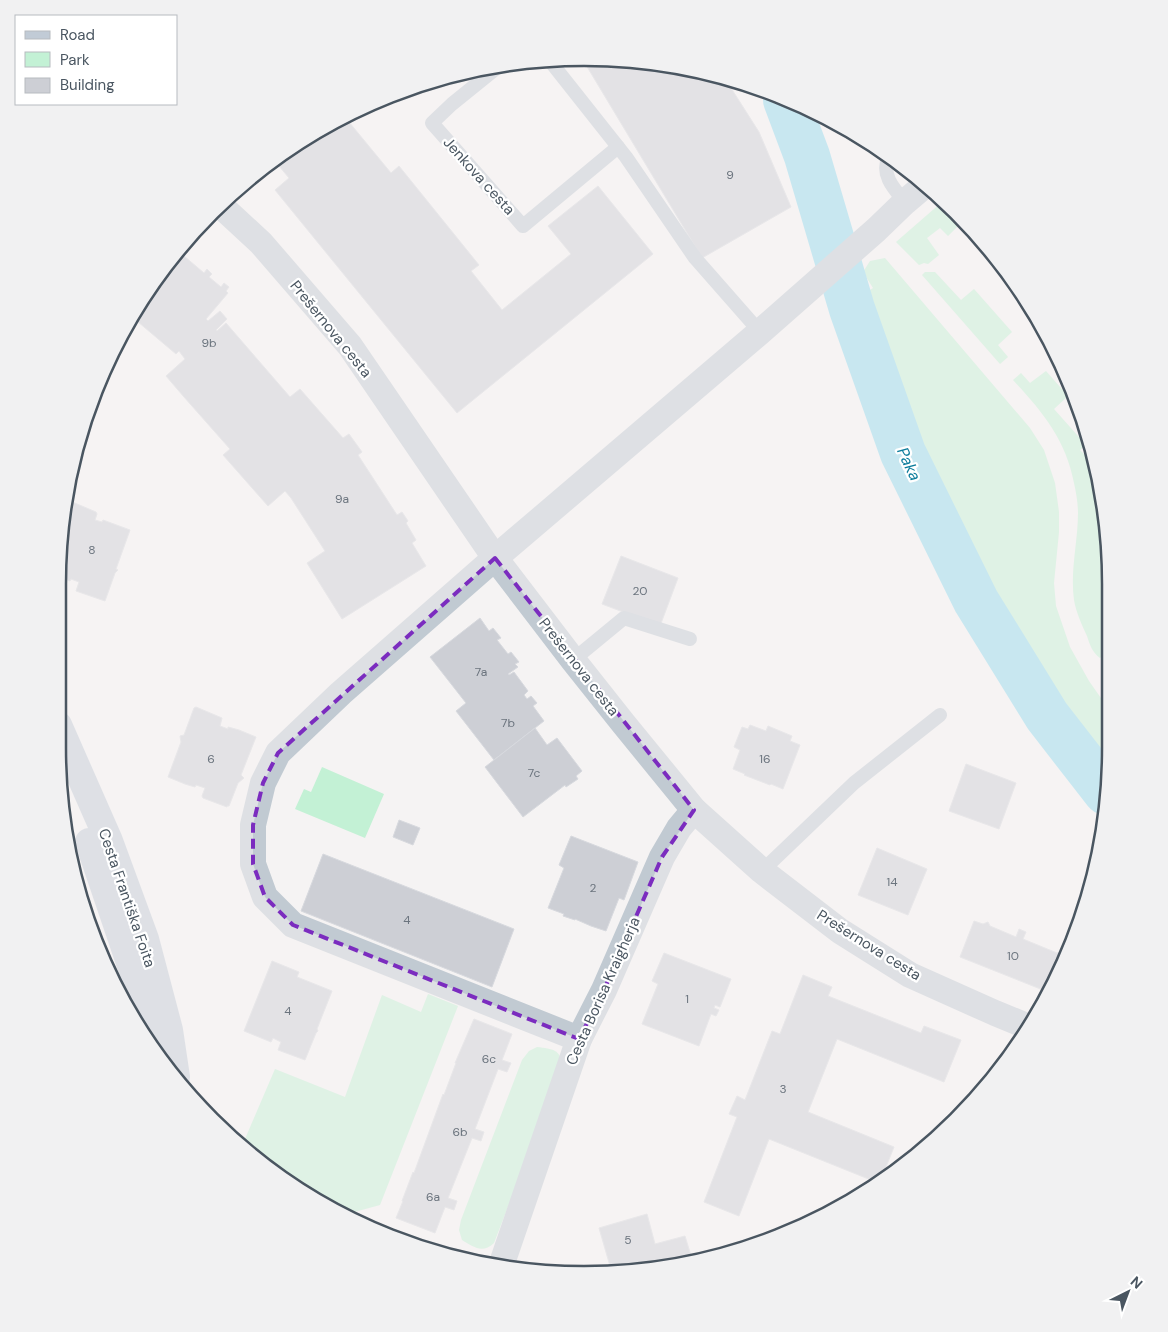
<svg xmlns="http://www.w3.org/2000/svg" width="1168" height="1332" viewBox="0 0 1168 1332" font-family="'DM Sans',sans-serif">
  <rect width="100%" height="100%" fill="#f5f3f3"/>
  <g fill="#c3f1d5">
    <path d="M942,202L963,221L948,236L940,228L927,238L939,255L928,264L924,263L919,265L896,242Z"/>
    <path d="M885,258L1030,428L1044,450L1055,483L1059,512V532L1054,583L1056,606L1070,647L1089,681L1110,711V748L1108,774L1090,757L1046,689L974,567L920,461L885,374L861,296L873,288L863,272L870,261Z"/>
    <path d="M925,272H935L961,300L974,289L1012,332L998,345L1008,357L1000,364L922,275Z"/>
    <path d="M1046,371L1068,396L1054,409L1086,445L1080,450L1092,462L1109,549L1110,654L1107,651L1100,658C1092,652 1090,645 1087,636C1082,625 1076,612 1074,600C1070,571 1078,542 1078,513C1078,503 1076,492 1074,483C1066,440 1042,411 1013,380L1021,373L1030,383Z"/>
    <path d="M322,767L384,794L365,838L295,809L304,789L311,792Z"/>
    <path d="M428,994L458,1006L380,1205L347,1214L264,1166L242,1146L275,1069L345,1097L382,995L421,1012Z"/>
    <path d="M537,1047C554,1049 563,1050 561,1069L494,1243C482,1254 474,1247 462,1240L459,1230L461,1220L522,1060L529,1051Z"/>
  </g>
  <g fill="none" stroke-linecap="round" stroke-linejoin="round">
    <path stroke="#90daee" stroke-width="46" d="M786,100L807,156L852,309L903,453L976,601L1047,716L1106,792"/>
  </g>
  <g fill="#cdcfd5" stroke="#d7d9de">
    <path d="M619,59L724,77L759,132L791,207L702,258L583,60Z"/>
    <path d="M372,103L349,122L391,173L399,166L479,265L471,271L502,310L571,254L548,226L598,186L653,254L457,413L275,190L289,178L274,160L351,112Z"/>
    <path d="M182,248L187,252L184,256L204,273L207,269L212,274L209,277L221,287L224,283L229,287L226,291L228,293L206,319L208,321L220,311L227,319L216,330L217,331L226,323L290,397L300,389L343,438L349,434L362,452L358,455L397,515L402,512L408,521L406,523L416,540L412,543L426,566L342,619L307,563L325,551L291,498L285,491L268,506L223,455L230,449L184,397L166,376L185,359L179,351L176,354L131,316L178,251L179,252Z"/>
    <path d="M70,501L96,512L97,514L95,520L102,522L103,520L130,530L116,569L118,570L115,573L105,601L76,591L79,582L71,579L70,581L61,577L62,521Z"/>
    <path d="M621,556L678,578L660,626L602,604Z"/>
    <path d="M480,618L489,631L493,628L501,638L497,640L508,654L511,652L519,662L515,664L518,667L508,674L509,675L514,672L528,691L524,695L527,699L531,696L537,703L533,706L544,721L494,760L456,711L466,703L430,657Z"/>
    <path d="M196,707L222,718L220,726L228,729V727L239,730L256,737L241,775L244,778L238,783L229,806H227V807L203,798L202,796L205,788L196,785L195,787L185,784L168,777L181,742L180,736L184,735L194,708Z"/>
    <path d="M750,725L766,731L768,726L792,736L790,741L800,745L783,789L771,784L770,785L744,775L745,774L733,769L740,750L734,747L742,727L748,729Z"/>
    <path d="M535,728L547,745L557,738L582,771L576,776L578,779L566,787L565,785L523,817L485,767Z"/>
    <path d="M966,764L1016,783L999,829L949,811Z"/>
    <path d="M399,820L420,828L413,845L393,837Z"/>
    <path d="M571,836L638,862L624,900L619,898L606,931L591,926L575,919V920L563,916L564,914L548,908L564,868L559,865Z"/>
    <path d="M877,848L927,869L908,915L858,895Z"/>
    <path d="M323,854L514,929L492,987L301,911Z"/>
    <path d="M974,921L983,924L988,922L990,926L1016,937L1019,929L1026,932L1023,939L1057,953L1062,951L1064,956L1067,957L1048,992L960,957Z"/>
    <path d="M664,953L731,979L720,1007L715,1005L714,1008L719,1010L716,1016L711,1014L699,1046L642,1024L658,984L652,981Z"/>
    <path d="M272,961L299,972L297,977L332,991L317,1029L318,1031L316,1033L305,1060L278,1050L281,1042L273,1038L271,1042L244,1031Z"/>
    <path d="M803,975L832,987L828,996L921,1033L924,1026L961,1040L944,1082L837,1039L808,1112L894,1147L882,1177L876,1182L769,1139L739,1216L704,1202L737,1117L729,1114L737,1096L745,1100L772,1031L780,1034Z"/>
    <path d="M474,1019L512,1034L502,1060L511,1063L507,1072L498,1069L475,1129L484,1132L481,1141L472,1138L448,1198L457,1201L454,1210L445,1207L435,1233L396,1218L403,1201H402L413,1172L414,1173L443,1094L444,1095L456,1063H455Z"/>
    <path d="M647,1214L655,1244L685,1236L692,1259L619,1273H612L599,1228Z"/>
  </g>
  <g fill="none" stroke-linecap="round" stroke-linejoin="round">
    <g stroke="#c1cad2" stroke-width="14">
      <path d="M550,61L626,157L695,258L760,332"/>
      <path d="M499,66L452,104L432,123L523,226L618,147"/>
      <path d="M889,157C880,174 894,189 905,202"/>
      <path d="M573,660L624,618L690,639"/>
      <path d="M762,871L854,783L940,715"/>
    </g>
    <g stroke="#c1cad2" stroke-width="26">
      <path d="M221,206L261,243L350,346L495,558L573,660L623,723L694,810L762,871L840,931L910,975L995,1013L1029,1027"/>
      <path d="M579,1039L293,925L265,897L253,864V825L263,783L278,753L341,693L495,558L760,332L876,230L905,202L925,185"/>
      <path d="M501,1266L579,1039L604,990L662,857L679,828L694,810"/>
    </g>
    <g stroke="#c1cbd6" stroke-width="28">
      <path d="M58,725L109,841L145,939L169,1030L176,1077"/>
      <path d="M89,842L144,1004L149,1036"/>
    </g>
  </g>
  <path d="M0 0H1168V1332H0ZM495,558L694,810L662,857L604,990L579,1039L293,925L265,897L253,864V825L263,783L278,753Z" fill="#f5f3f3" fill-opacity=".55" fill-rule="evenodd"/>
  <path fill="none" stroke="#7b2cbf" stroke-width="4" stroke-dasharray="10 6" stroke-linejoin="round" d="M495,558L694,810L662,857L604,990L579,1039L293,925L265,897L253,864V825L263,783L278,753Z"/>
  <g text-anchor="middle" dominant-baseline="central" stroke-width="4.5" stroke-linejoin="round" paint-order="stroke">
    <g font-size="12" fill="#6b747e">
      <text x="730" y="175">9</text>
      <text x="209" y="343">9b</text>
      <text x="342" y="499">9a</text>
      <text x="92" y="550">8</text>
      <text x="640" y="591">20</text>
      <text x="481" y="672">7a</text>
      <text x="508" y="723">7b</text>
      <text x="211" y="759">6</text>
      <text x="765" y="759">16</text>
      <text x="534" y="773">7c</text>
      <text x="892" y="882">14</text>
      <text x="593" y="888">2</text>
      <text x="407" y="920">4</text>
      <text x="1013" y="956">10</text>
      <text x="687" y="999">1</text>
      <text x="288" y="1011">4</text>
      <text x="489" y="1059">6c</text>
      <text x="783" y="1089">3</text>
      <text x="460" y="1132">6b</text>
      <text x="433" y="1197">6a</text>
      <text x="628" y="1240">5</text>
    </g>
    <g font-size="15" fill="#4a5661" stroke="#fff">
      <text transform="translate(479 176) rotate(48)">Jenkova cesta</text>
      <text transform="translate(331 329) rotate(51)">Prešernova cesta</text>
      <text transform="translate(579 667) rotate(52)">Prešernova cesta</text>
      <text transform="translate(127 898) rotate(71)">Cesta Františka Foita</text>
      <text transform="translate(869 945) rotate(32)">Prešernova cesta</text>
      <text transform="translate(603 991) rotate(-66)">Cesta Borisa Kraigherja</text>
    </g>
    <g font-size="16" font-style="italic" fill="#0c7c9b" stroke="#fff">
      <text transform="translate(909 464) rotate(65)">Paka</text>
    </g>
  </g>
  <path d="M0 0H1168V1332H0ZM584 66H584A518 518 0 0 1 1102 584V748A518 518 0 0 1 584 1266H584A518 518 0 0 1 66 748V584A518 518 0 0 1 584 66Z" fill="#f1f1f2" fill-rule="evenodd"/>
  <path fill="none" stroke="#4a5661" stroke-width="2.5" d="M584 66H584A518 518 0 0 1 1102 584V748A518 518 0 0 1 584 1266H584A518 518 0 0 1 66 748V584A518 518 0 0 1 584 66Z"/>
  <rect x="15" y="15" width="162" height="90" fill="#ffffff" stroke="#b7bbc0"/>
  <rect x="25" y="31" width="25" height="8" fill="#c1cbd6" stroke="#b7bbc0"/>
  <text x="60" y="40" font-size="15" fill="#4a5661">Road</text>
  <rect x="25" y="52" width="25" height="15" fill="#c3f1d5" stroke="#b7bbc0"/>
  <text x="60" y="65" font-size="15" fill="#4a5661">Park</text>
  <rect x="25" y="78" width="25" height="15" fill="#cdcfd5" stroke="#b7bbc0"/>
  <text x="60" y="90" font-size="15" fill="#4a5661">Building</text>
  <g transform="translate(1128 1292) rotate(42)" stroke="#ffffff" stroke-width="4" paint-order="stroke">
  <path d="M0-4L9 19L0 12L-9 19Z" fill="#4a5661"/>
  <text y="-8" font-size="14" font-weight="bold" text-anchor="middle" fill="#4a5661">N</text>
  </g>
</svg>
